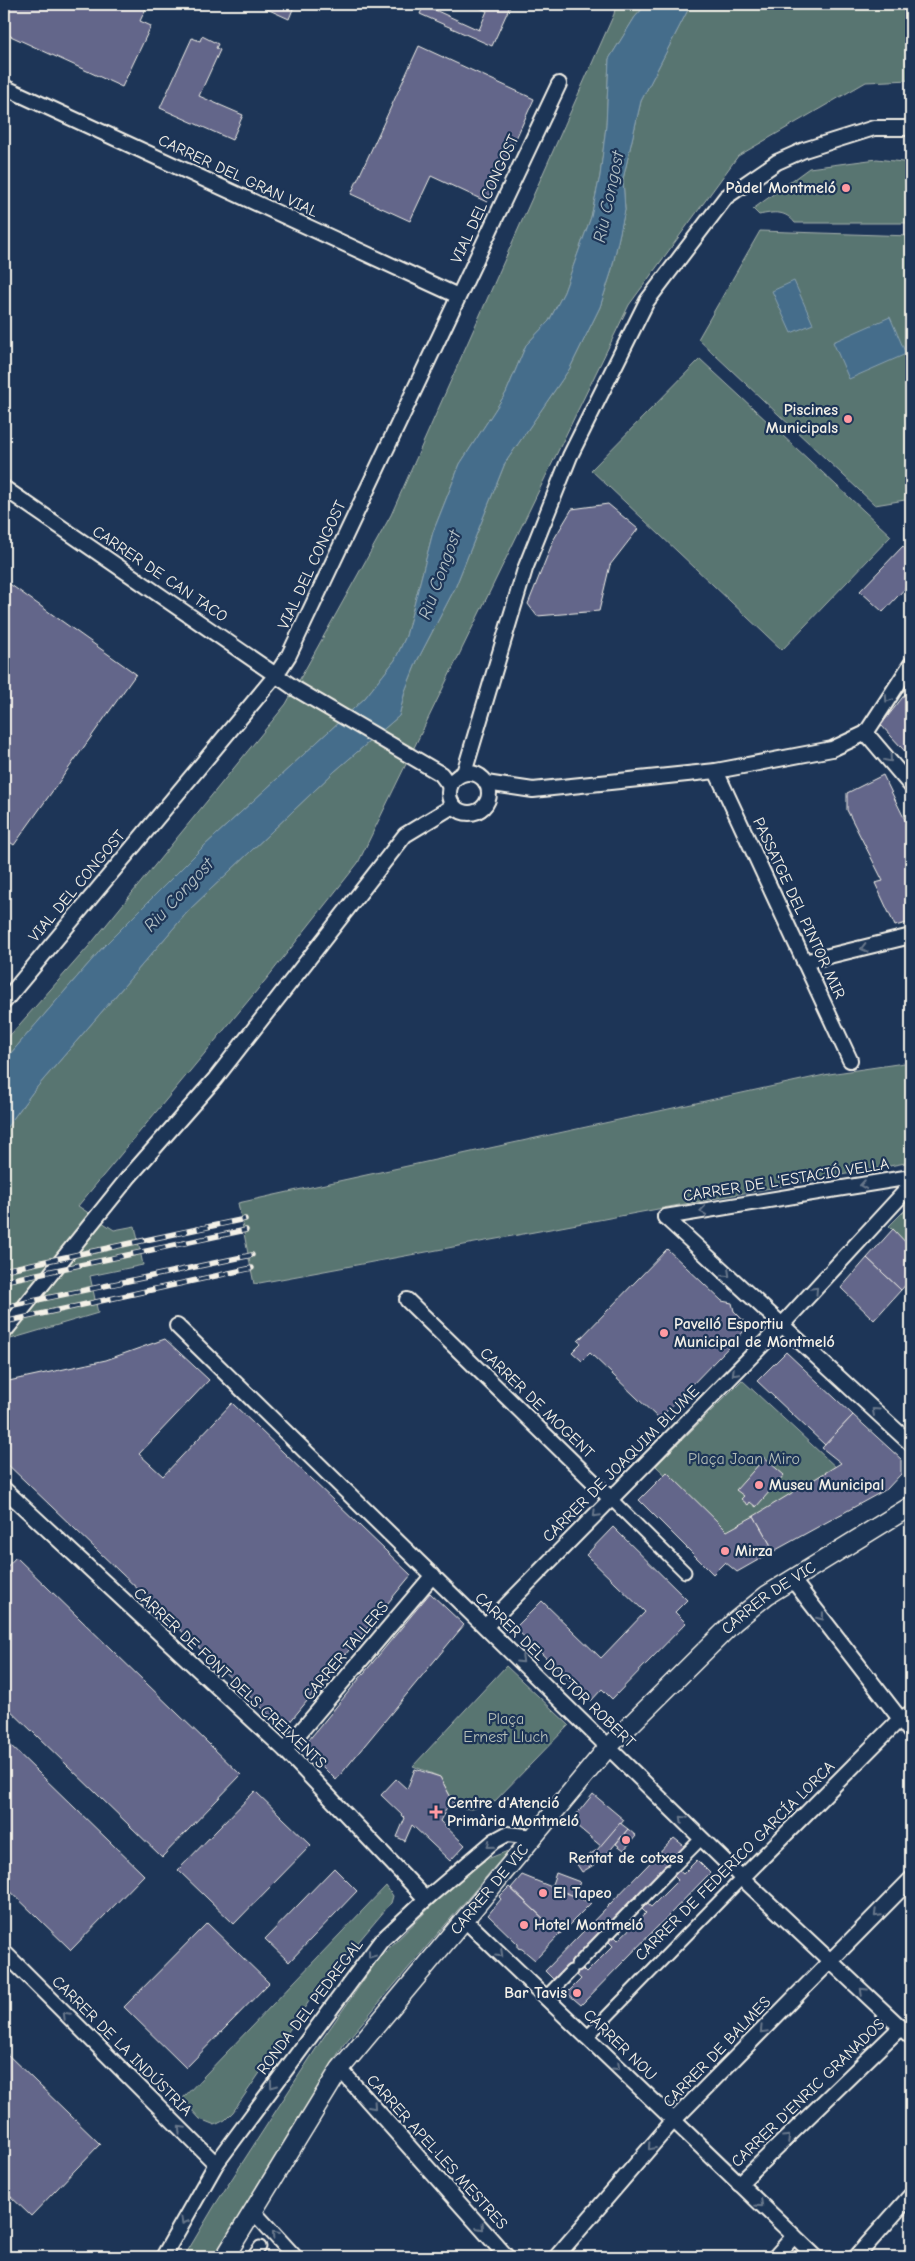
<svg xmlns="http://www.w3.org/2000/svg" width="915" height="2261" viewBox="0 0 915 2261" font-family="'Comic Neue',sans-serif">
  <rect width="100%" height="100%" fill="#1d3557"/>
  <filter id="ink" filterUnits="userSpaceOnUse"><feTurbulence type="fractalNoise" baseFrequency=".02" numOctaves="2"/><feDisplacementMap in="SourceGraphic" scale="10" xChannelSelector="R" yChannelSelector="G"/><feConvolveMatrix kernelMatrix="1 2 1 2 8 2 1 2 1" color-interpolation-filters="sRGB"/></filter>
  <g filter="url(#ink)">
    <g fill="#597471" stroke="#a6b2ac">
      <path d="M616,4H647L635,17L609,59L606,126L600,176L591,217L564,292L549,321L526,345L506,393L460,464L433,532L406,636L395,660L365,698L202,848L104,946L4,1061V1042L89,946L286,704L391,515L614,14Z"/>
      <path d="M691,4H911V80L866,82L738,156L629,305L358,863L268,977L78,1206L114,1230L135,1226L143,1265L90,1276L98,1313L4,1341V1131L32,1093L190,909L335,771L399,716L405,691L417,661L455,588L505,463L570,368L600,307L611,273L625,210L623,179L641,101Z"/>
      <path d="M877,159L911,163V223H795C785,210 774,212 759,215L753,209L809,168Z"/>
      <path d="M760,231L911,236V499L875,505L698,339Z"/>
      <path d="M700,359L891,536L782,650L591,470Z"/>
      <path d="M911,1062V1162L254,1284L238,1203L829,1074Z"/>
      <path d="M911,1204V1248L889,1226Z"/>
      <path d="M742,1380L839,1470L726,1533L656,1466Z"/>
      <path d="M506,1666L569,1725L494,1802L471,1809L456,1807L440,1777L413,1766Z"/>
      <path d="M508,1851L344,2044L213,2257H184L215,2205L321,2041L379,1958L460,1878L487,1859Z"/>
      <path d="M386,1886L393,1896L391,1903L312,1997L233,2112L225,2120L215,2125L200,2119L182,2099Z"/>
    </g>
    <g fill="#446d8b" stroke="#8aa2b0">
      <path d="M647,4H691L641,101L623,179L625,210L611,273L600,307L570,368L505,463L455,588L417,661L405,691L399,716L335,771L190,909L32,1093L4,1131V1061L104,946L202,848L365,698L395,660L406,636L433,532L460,464L506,393L526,345L549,321L564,292L591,217L600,176L606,126L609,59L635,17Z"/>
      <path d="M794,281L813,324L791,333L772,291Z"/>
      <path d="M890,317L906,354L849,379L833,342Z"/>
    </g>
    <g fill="#63668a" stroke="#f4f1e8" fill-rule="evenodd">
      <path d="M4,4H148L140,21L151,26L122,87L4,33Z"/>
      <path d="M256,4H295L289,19Z"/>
      <path d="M472,4H511L492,46L420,14L424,5L479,30L487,11Z"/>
      <path d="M202,36L218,44L216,48L220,50L199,96L243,115L232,140L160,108L192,38L200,41Z"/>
      <path d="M419,46L534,99L487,202L431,176L410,221L351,194Z"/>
      <path d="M608,504L638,529L610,565L599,611L537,616L528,604L554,539L572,509Z"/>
      <path d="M903,546L911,554V582L883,612L860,591Z"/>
      <path d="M4,580L136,674L14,845L4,838Z"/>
      <path d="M909,689L911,692V758L881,725Z"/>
      <path d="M883,775L911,832V922L895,926L875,883L883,881L847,810V793Z"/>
      <path d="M893,1229L911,1248V1279L901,1290L867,1258Z"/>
      <path d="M667,1249L722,1301L732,1303L734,1311L749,1326L659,1419L590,1353L582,1361L572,1352L581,1343L578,1341Z"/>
      <path d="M867,1258L901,1290L874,1320L841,1288Z"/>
      <path d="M165,1339L209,1380L139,1454L163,1476L232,1403L411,1575L284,1729L4,1461V1382L106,1360Z"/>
      <path d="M786,1352L853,1415L825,1445L757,1381Z"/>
      <path d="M853,1415L901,1459V1474L887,1489L774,1551L754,1516L841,1463L822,1448Z"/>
      <path d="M763,1457L784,1475L756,1507L750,1502L748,1505L741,1499L744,1496L736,1490L761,1462L759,1461Z"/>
      <path d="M667,1472L727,1531L754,1516L774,1551L737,1572L725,1562L713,1574L639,1500Z"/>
      <path d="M613,1527L687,1600L675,1612L686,1623L612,1699L602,1689L591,1701L515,1628L542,1601L601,1658L645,1612L586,1555Z"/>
      <path d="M16,1557L241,1775L162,1857L4,1704V1570Z"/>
      <path d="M430,1593L464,1625L336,1780L303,1747Z"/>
      <path d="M4,1739L144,1875L71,1950L4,1885Z"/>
      <path d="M415,1769L440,1777L456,1807L448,1806L440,1821L465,1845L450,1861L412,1825L405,1841L397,1837L405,1818L381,1795L396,1779L407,1789Z"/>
      <path d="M255,1791L311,1845L234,1924L178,1870Z"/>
      <path d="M593,1794L624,1820L602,1847L571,1821Z"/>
      <path d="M620,1823L628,1829L602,1860L582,1872L576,1863L597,1850Z"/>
      <path d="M628,1829L636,1836L624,1850L616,1844Z"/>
      <path d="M674,1838L688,1849L674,1866L683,1874L697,1860L710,1873L581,2005L567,1993L581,1979L571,1970L557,1983L545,1971ZM668,1870L678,1880L651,1907L641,1898ZM636,1903L646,1913L618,1940L609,1931ZM604,1937L613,1946L586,1973L577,1964Z"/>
      <path d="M334,1868L357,1891L289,1962L265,1939Z"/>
      <path d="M556,1873L580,1882L574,1896L551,1887Z"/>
      <path d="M522,1875L574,1896L591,1903L560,1934L511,1888Z"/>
      <path d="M509,1887L560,1934L535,1960L522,1949L518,1948V1944L488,1915L501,1899L499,1897Z"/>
      <path d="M207,1923L269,1983L186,2068L124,2007Z"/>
      <path d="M4,2051L100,2144L31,2216L8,2194L4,2199Z"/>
    </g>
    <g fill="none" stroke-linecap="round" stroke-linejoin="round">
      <defs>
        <g id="pedestrian">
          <path d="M611,1499L685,1572"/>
          <path d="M674,1866L702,1838"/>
          <path d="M642,1899L669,1871"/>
          <path d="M610,1932L637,1904"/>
          <path d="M577,1965L604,1937"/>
          <path d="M545,1998L571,1971"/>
          <path d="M586,2038L742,1878"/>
          <path d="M253,2257L260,2247"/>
        </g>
        <g id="minor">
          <path d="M4,87L458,296"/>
          <path d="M4,488L296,689L441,774L450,786"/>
          <path d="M866,733L911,664"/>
          <path d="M866,733L911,786"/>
          <path d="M716,771L850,1060"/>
          <path d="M464,773L525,569L570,456L647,301L726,197L777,162L804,150L874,128H911"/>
          <circle cx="469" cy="793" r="20"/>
          <path d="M486,783L533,790L716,771L832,749L866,733"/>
          <path d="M804,962L911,936"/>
          <path d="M4,1002L276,675L289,655L559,84"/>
          <path d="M665,1217L911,1444"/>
          <path d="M665,1217L911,1177"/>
          <path d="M407,1300L611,1499"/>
          <path d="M177,1326L742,1878L911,2037"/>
          <path d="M4,1332L128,1178L215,1079L405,835L453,806"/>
          <path d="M4,1489L285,1750L426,1899"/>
          <path d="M792,1579L911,1733"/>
          <path d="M486,1626L781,1326L911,1185"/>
          <path d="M285,1750L433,1575"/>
          <path d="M742,1878L900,1719L911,1713"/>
          <path d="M465,1920L816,2257"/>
          <path d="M4,1952L216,2164"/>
          <path d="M340,2069L507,2257"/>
          <path d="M739,2184L901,2027"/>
          <path d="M253,2211L295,2257"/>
          <path d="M163,2257L216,2164L381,1941L426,1899L494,1841L507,1834L535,1837"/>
          <path d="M556,2257L673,2121L911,1879"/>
          <path d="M775,2257L794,2236"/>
          <path d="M856,2257L911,2195"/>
        </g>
        <g id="tertiary">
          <path id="s1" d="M225,2257L340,2069L609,1746L734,1622L767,1595L911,1506"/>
        </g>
      </defs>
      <use href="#pedestrian" stroke="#f4f1e8" stroke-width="15"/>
      <use href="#minor" stroke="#f4f1e8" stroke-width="18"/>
      <use href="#tertiary" stroke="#f4f1e8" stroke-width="21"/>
      <use href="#pedestrian" stroke="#1d3557" stroke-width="11"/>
      <use href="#minor" stroke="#1d3557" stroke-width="14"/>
      <use href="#tertiary" stroke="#1d3557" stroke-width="18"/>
      <defs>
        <g id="rail">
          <path d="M4,1270L245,1219"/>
          <path d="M4,1281L246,1230"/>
          <path d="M4,1307L252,1255"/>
          <path d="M4,1322L252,1268"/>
        </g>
      </defs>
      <use href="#rail" stroke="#f4f1e8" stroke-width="5.5"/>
      <use href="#rail" stroke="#1d3557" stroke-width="4" stroke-dasharray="11" stroke-linecap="butt"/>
    </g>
    <defs><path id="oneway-chevron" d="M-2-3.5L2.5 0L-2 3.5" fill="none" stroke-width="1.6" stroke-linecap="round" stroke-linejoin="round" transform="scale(1.25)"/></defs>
    <g stroke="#68778a">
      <use href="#oneway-chevron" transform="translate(888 699) rotate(124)"/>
      <use href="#oneway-chevron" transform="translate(889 759) rotate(49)"/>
      <use href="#oneway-chevron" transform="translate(864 948) rotate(166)"/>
      <use href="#oneway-chevron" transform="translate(863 1185) rotate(171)"/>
      <use href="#oneway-chevron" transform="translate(703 1211) rotate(171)"/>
      <use href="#oneway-chevron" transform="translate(727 1274) rotate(43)"/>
      <use href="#oneway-chevron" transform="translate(815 1290) rotate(-47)"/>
      <use href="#oneway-chevron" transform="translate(735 1373) rotate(135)"/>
      <use href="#oneway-chevron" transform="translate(875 1411) rotate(-138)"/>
      <use href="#oneway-chevron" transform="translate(596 1514) rotate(134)"/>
      <use href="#oneway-chevron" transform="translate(821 1617) rotate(52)"/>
      <use href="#oneway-chevron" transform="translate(521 1660) rotate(44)"/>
      <use href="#oneway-chevron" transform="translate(683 1819) rotate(-135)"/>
      <use href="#oneway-chevron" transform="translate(490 1845) rotate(141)"/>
      <use href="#oneway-chevron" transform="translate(877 1914) rotate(135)"/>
      <use href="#oneway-chevron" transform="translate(500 1954) rotate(44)"/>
      <use href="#oneway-chevron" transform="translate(371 1955) rotate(127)"/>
      <use href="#oneway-chevron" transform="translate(863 1991) rotate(-136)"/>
      <use href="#oneway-chevron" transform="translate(66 2015) rotate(-135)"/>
      <use href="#oneway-chevron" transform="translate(763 2030) rotate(134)"/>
      <use href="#oneway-chevron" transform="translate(617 2067) rotate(44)"/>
      <use href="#oneway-chevron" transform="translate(273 2085) rotate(126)"/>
      <use href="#oneway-chevron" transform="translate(373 2106) rotate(48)"/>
      <use href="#oneway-chevron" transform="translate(181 2129) rotate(-135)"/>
      <use href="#oneway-chevron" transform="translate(787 2138) rotate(-44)"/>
      <use href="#oneway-chevron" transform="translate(651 2147) rotate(131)"/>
      <use href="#oneway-chevron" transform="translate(760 2204) rotate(43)"/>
      <use href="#oneway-chevron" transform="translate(184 2221) rotate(119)"/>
      <use href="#oneway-chevron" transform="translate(481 2227) rotate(48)"/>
      <use href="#oneway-chevron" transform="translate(275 2234) rotate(-131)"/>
    </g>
  </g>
  <g fill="#ff9aa2" stroke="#1d3557" stroke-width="2">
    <circle cx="846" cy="188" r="5"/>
    <circle cx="848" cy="419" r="5"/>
    <circle cx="664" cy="1333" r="5"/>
    <circle cx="759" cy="1485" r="5"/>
    <circle cx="725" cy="1551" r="5"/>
    <path d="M433.5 1804.5h5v5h5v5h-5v5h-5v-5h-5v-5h5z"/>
    <circle cx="626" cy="1840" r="5"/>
    <circle cx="543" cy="1893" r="5"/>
    <circle cx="524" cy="1925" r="5"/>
    <circle cx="577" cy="1993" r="5"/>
  </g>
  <g text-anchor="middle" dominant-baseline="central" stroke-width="4.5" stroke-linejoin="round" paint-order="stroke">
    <g font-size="16" fill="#f4f1e8" stroke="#1d3557">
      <text transform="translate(238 176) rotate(25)">CARRER DEL GRAN VIAL</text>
      <text transform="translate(485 199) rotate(-65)">VIAL DEL CONGOST</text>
      <text transform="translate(312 565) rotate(-65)">VIAL DEL CONGOST</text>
      <text transform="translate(160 574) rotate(34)">CARRER DE CAN TACO</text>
      <text transform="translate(77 886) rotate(-50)">VIAL DEL CONGOST</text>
      <text transform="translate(799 908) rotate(65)">PASSATGE DEL PINTOR MIR</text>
      <text transform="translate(786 1180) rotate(-9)">CARRER DE L'ESTACIÓ VELLA</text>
      <text transform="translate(537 1403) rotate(44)">CARRER DE MOGENT</text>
      <text transform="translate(621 1464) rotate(-45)">CARRER DE JOAQUIM BLUME</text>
      <text stroke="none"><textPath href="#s1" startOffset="859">CARRER DE VIC</textPath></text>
      <text transform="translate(346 1651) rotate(-50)">CARRER TALLERS</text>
      <text transform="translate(555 1670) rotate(44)">CARRER DEL DOCTOR ROBERT</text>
      <text transform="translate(230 1678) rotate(43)">CARRER DE FONT DELS CREIXENTS</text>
      <text transform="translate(735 1861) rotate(-45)">CARRER DE FEDERICO GARCÍA LORCA</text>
      <text stroke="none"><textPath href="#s1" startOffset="454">CARRER DE VIC</textPath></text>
      <text transform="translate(310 2007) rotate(-53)">RONDA DEL PEDREGAL</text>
      <text transform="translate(620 2045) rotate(44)">CARRER NOU</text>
      <text transform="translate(122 2046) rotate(45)">CARRER DE LA INDÚSTRIA</text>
      <text transform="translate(717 2052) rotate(-46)">CARRER DE BALMES</text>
      <text transform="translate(808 2093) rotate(-44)">CARRER D'ENRIC GRANADOS</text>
      <text transform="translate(437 2152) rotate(48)">CARRER APEL·LES MESTRES</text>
    </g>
    <g font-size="16" font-weight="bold" fill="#f4f1e8" stroke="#1d3557" text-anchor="start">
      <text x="836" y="188" text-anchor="end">Pàdel Montmeló</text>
      <text x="838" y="410" text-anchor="end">Piscines<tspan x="838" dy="18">Municipals</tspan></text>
      <text x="674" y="1324">Pavelló Esportiu<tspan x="674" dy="18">Municipal de Montmeló</tspan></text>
      <text x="769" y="1485">Museu Municipal</text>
      <text x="735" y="1551">Mirza</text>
      <text x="447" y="1803">Centre d'Atenció<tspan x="447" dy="18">Primària Montmeló</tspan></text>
      <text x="626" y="1858" text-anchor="middle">Rentat de cotxes</text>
      <text x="553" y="1893">El Tapeo</text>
      <text x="534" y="1925">Hotel Montmeló</text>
      <text x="567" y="1993" text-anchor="end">Bar Tavis</text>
    </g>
    <g font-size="16" fill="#b6bfb8" stroke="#1d3557">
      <text x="744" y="1459">Plaça Joan Miro</text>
      <text x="506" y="1719">Plaça<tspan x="506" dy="18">Ernest Lluch</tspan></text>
    </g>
    <g font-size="18" font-style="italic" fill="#b6c3c7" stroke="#1d3557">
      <text transform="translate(609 197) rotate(-78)">Riu Congost</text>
      <text transform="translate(440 575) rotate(-70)">Riu Congost</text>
      <text transform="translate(179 895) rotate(-47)">Riu Congost</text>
    </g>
  </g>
  <rect width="915" height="2261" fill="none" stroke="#1d3557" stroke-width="20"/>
  <rect x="10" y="10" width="895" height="2241" fill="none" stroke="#f4f1e8" stroke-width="2" filter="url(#ink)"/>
</svg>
